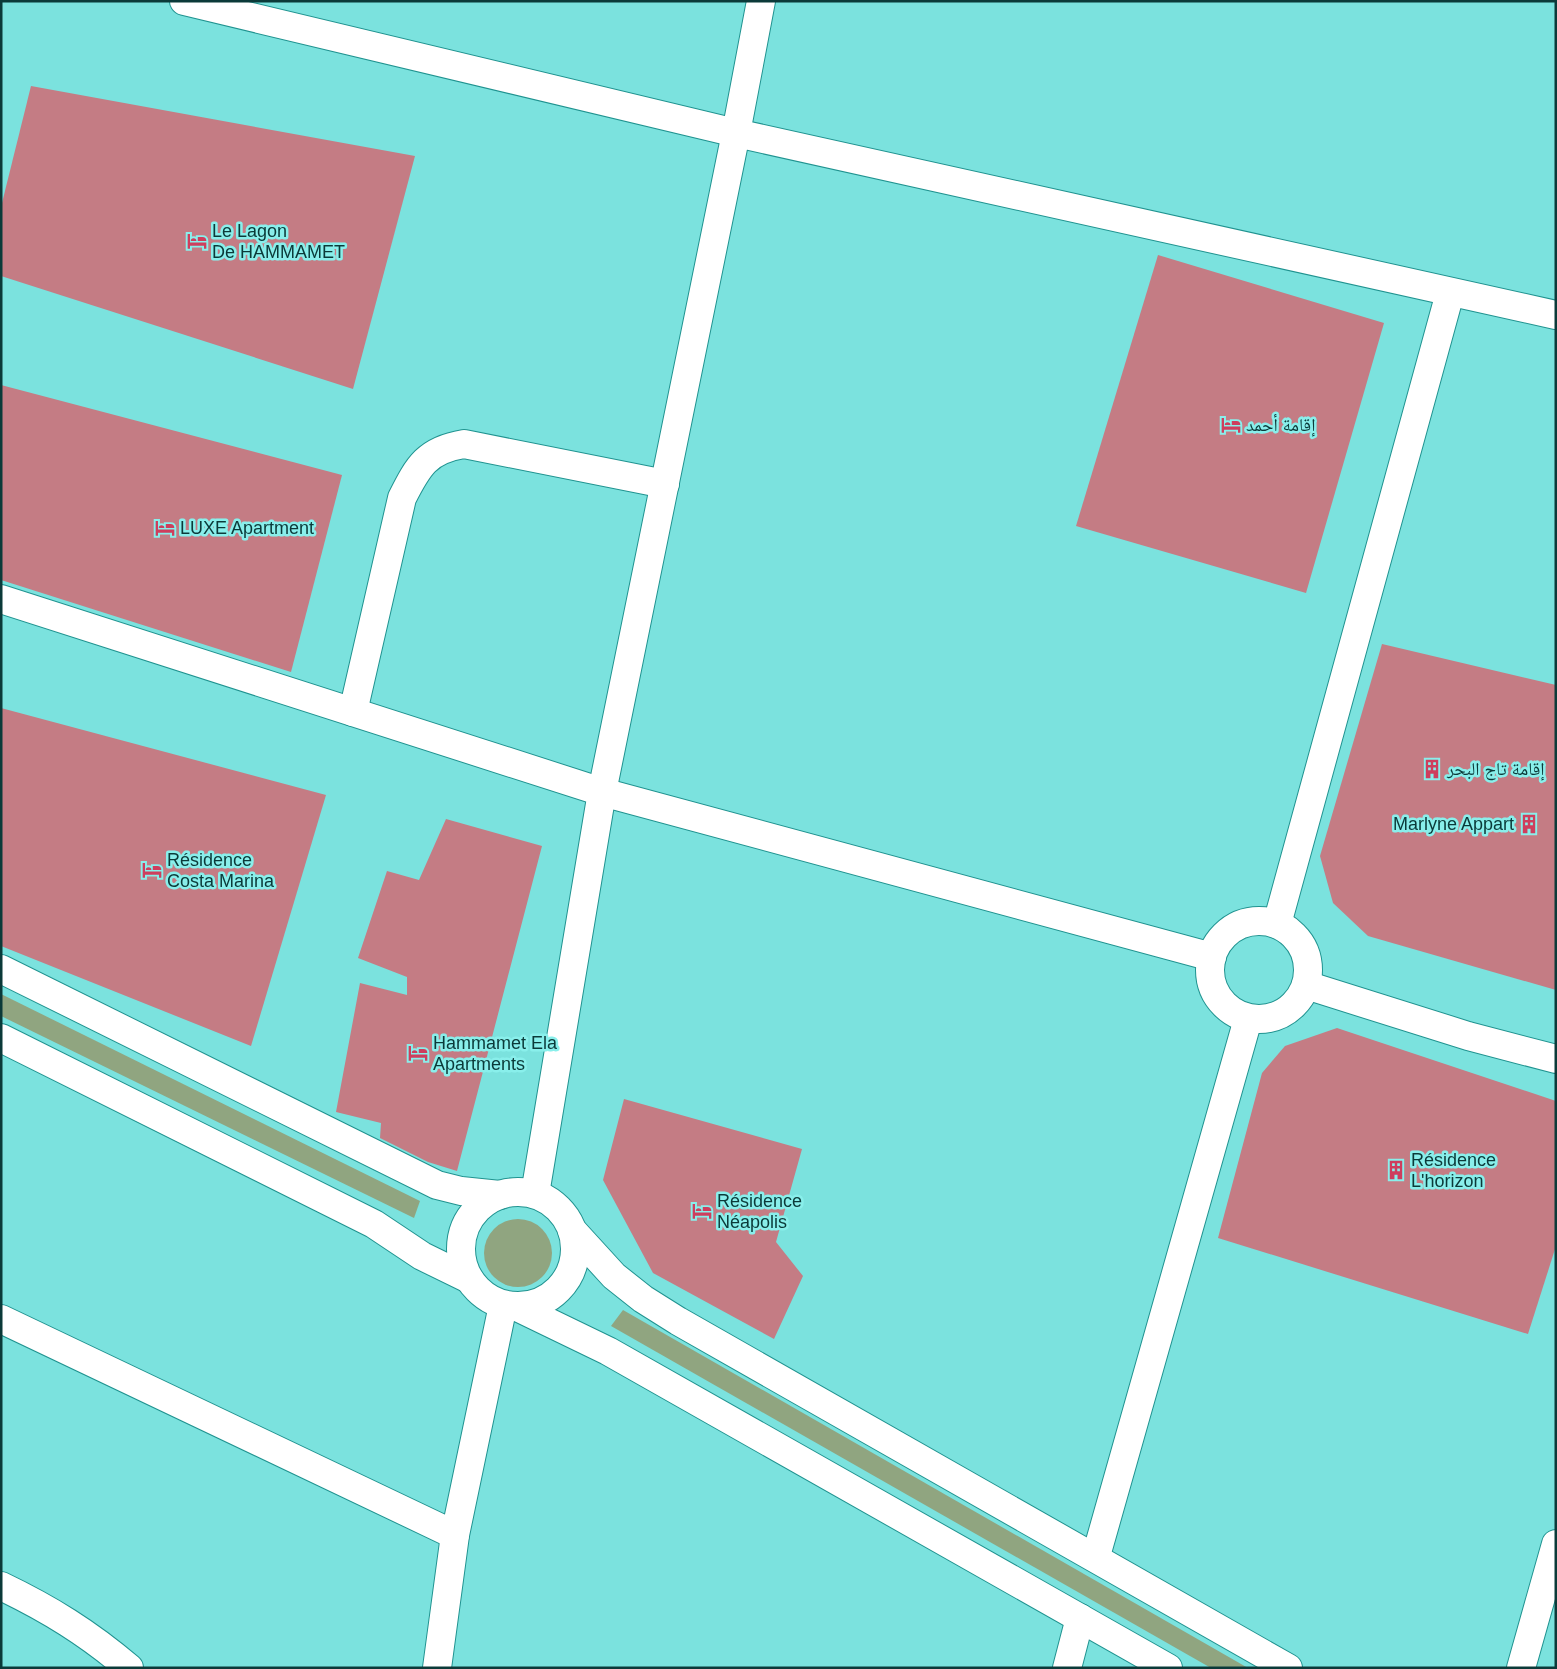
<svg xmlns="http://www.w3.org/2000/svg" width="1557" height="1669" viewBox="0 0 1557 1669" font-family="Helvetica,'Noto Naskh Arabic',sans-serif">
  <rect width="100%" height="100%" fill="#7be2de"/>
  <g fill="#90a580">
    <path d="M1,994L420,1201L414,1218L1,1016Z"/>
    <circle cx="518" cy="1253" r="34"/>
    <path d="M623,1310L1248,1668H1211L611,1326Z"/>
  </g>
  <g fill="#c47c84">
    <path d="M31,86L415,156L353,389L1,276V207Z"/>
    <path d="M1158,255L1384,323L1306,593L1076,526Z"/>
    <path d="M1,385L342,475L291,672L1,580Z"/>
    <path d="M1382,644L1556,685V990L1368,936L1333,903L1320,856Z"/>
    <path d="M1,708L326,795L251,1046L1,946Z"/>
    <path d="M446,819L542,846L457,1171L428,1162L380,1138L381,1123L336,1112L360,983L407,995V977L358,958L387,871L419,880Z"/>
    <path d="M1337,1028L1556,1101V1246L1528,1334L1218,1238L1262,1073L1285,1046Z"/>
    <path d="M624,1099L802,1149L776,1242L803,1276L774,1339L653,1273L603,1180Z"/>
  </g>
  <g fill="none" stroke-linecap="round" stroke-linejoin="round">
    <defs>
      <g id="minor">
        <path d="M184,1L736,133L1556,315"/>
        <path d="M1,599L602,792L1212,957"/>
        <path d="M353,712L402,498C418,466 427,450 464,444L665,484"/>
        <circle cx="1259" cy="970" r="49"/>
        <path d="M1277,924L1450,293"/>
        <path d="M1,969L437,1185L461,1191L500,1195"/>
        <path d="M1306,985L1468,1036L1556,1059"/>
        <path d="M1,1038L374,1224L422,1256L469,1279"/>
        <circle cx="518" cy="1249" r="57"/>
        <path d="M535,1194L602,792L736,133L761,1"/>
        <path d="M572,1230L614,1276L643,1299L678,1321L1288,1668"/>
        <path d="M515,1306L608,1351L1168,1668"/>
        <path d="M1,1319L455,1535"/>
        <path d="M1096,1556L1248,1019"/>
        <path d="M1,1586C49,1609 88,1633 129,1668"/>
        <path d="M437,1668L455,1535L503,1305"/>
        <path d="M1067,1668L1080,1618"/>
        <path d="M1521,1668L1556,1544"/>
      </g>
    </defs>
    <use href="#minor" stroke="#209390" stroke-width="30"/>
    <use href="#minor" stroke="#fff" stroke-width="28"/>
  </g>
  <defs>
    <symbol id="hotel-bare" viewBox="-9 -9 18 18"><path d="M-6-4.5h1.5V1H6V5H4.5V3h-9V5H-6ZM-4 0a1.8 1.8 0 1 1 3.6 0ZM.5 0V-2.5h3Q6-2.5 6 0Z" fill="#ce3e5d" stroke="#89efeb" stroke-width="2.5" paint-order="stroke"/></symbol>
    <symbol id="building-bare" viewBox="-9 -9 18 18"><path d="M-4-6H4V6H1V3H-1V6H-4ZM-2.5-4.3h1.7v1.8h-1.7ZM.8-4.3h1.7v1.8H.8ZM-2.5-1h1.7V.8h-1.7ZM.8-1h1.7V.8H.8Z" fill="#ce3e5d" stroke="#89efeb" stroke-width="2.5" paint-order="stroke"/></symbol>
  </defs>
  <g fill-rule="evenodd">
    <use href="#hotel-bare" x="183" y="227" width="28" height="28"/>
    <use href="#hotel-bare" x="1217" y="411" width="28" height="28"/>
    <use href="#hotel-bare" x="151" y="514" width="28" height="28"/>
    <use href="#building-bare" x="1418" y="755" width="28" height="28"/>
    <use href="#building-bare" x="1515" y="810" width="28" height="28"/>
    <use href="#hotel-bare" x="138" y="856" width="28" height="28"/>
    <use href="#hotel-bare" x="404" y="1039" width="28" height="28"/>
    <use href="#building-bare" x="1382" y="1156" width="28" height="28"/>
    <use href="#hotel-bare" x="688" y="1197" width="28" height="28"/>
  </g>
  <g text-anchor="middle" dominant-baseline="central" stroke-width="5" stroke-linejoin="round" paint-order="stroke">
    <g font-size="18" fill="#0b3a39" stroke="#89efeb" text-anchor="start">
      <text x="212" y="231">Le Lagon<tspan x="212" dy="21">De HAMMAMET</tspan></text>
      <text x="1246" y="425">إقامة أحمد</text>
      <text x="180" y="528">LUXE Apartment</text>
      <text x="1447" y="769">إقامة تاج البحر</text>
      <text x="1514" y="824" text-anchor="end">Marlyne Appart</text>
      <text x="167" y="860">Résidence<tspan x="167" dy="21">Costa Marina</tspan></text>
      <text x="433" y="1043">Hammamet Ela<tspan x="433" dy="21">Apartments</tspan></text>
      <text x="1411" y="1160">Résidence<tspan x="1411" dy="21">L'horizon</tspan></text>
      <text x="717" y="1201">Résidence<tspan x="717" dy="21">Néapolis</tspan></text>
    </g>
  </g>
  <rect width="1557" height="1669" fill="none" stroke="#0b3a39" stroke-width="5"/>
</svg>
